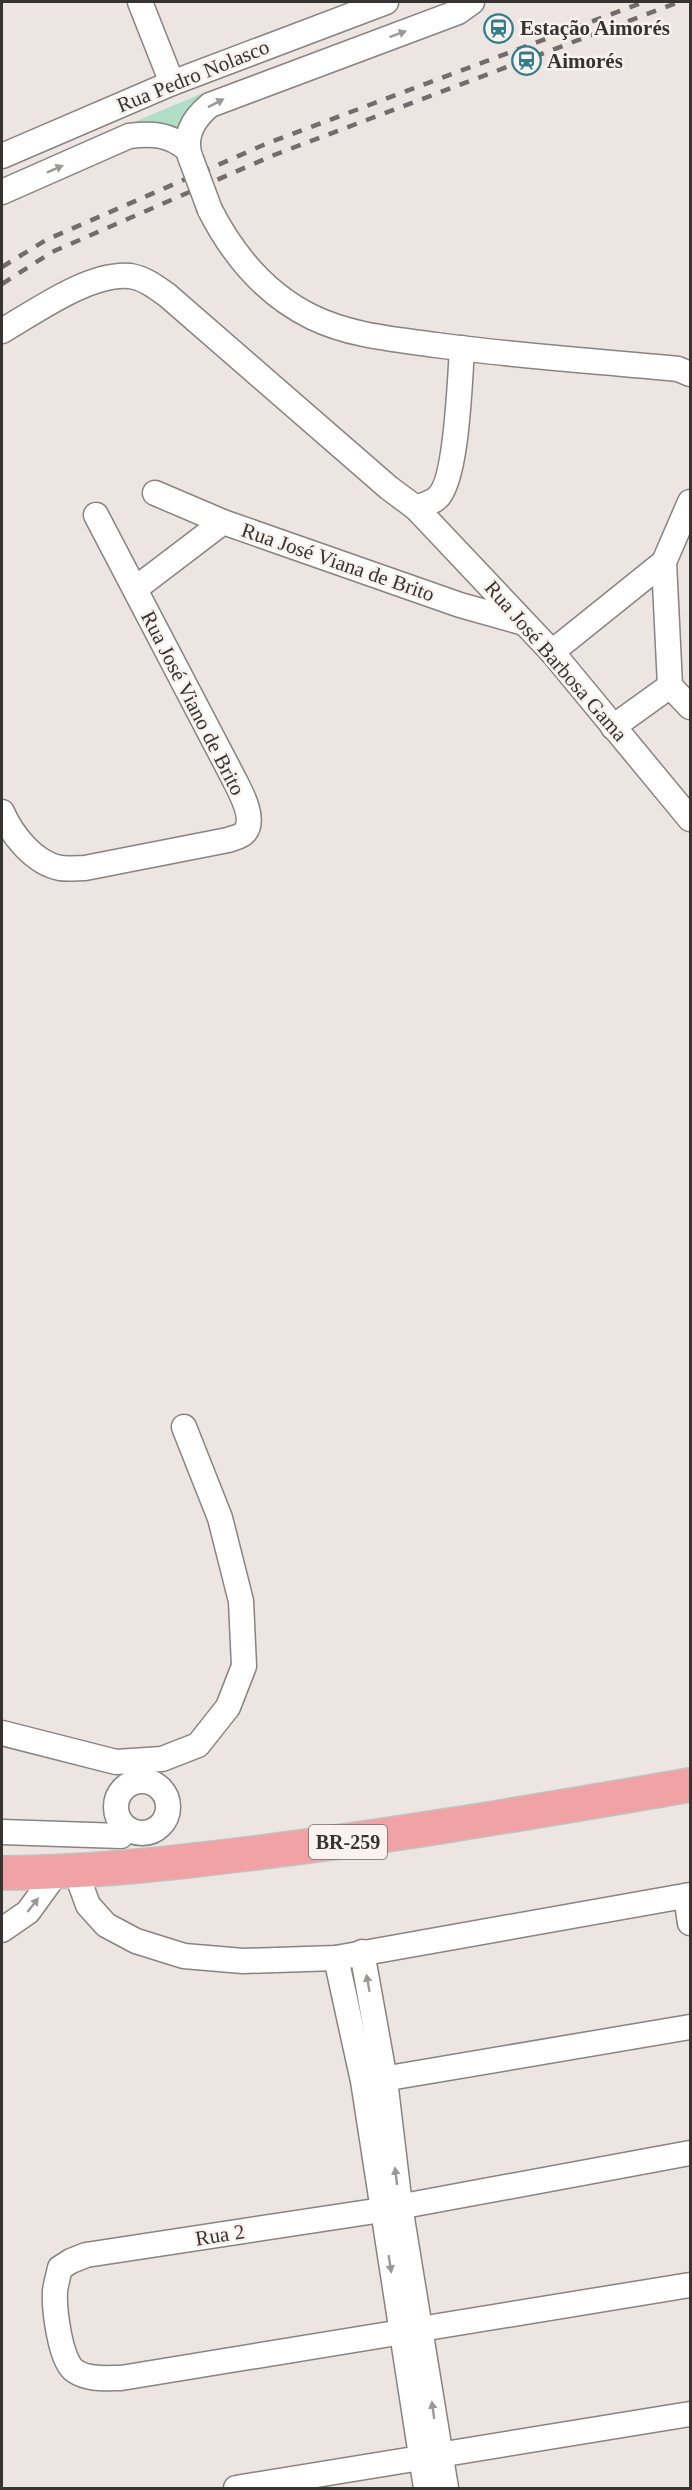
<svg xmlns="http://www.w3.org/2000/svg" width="692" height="2490" viewBox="0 0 692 2490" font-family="'Times New Roman',serif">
  <rect width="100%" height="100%" fill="#ece5e2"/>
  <path fill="#b0dec7" d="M208,91C193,102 184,113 178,132L127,125Z"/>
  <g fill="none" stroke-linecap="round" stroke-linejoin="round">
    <defs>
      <g id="minor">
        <path d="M140,2L172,83"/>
        <path d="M2,156L172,83L386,2"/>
        <path d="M191,159C182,137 193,119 210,105L458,12L472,2"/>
        <path d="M2,192L129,136C152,133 169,134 187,149"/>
        <path d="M210,210C233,255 265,294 312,317C351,336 394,339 436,345C516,356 597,361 678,369L690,374"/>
        <path d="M2,331C35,312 90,272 130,276C144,278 156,287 167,295L389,488L416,508C423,505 432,503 437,498C457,482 460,377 462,348"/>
        <path d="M155,493L223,522"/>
        <path d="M690,502L664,562L670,686L690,707"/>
        <path d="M416,508L552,652L690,819"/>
        <path d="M135,589L223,522L460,605L524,623"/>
        <path d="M552,652L664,562"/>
        <path d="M613,727L670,686"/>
        <path d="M2,812C12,835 34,863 60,868C68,869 77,868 85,868L228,840C233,838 241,837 245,832C256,818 240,791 233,777L96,515"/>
        <path d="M2,1733L116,1762L162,1759L198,1745L228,1707L244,1666L241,1601L220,1518L184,1427"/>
        <circle cx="142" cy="1807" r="26"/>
        <path d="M2,1832L121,1836"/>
        <path d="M76,1872L88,1905L106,1925L136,1941L184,1956L243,1961L336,1958L690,1895"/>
        <path d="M686,1896L690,1923"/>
        <path d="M2,1930L28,1912L57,1872"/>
        <path d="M362,1952L385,2080L400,2206L446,2488"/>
        <path d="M336,1958L363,2081L426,2488"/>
        <path d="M371,2081L690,2027"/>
        <path d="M690,2153L382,2210L86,2255L71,2261L60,2268C58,2276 56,2284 55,2291C54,2308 60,2362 75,2371C88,2380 106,2378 121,2378L690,2285"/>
        <path d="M236,2488L690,2414"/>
      </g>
      <path id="highway" d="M2,1873C83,1873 165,1864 246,1854C395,1836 543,1810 690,1785"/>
    </defs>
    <use href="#minor" stroke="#898381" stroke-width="27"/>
    <use href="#highway" stroke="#c3c2c2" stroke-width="36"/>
    <use href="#minor" stroke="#fff" stroke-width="24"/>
    <use href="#highway" stroke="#f0a2a5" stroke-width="33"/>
    <g stroke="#726d6c" stroke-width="4.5" stroke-dasharray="10 10" stroke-linecap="butt">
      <path d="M2,267L46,240L268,143L644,2"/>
      <path d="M2,284L52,252L274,155L679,2"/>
    </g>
    <defs>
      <path id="minor-bridge" d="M191,159L210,210"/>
    </defs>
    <use href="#minor-bridge" stroke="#898381" stroke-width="27" stroke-linecap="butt"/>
    <use href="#minor-bridge" stroke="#fff" stroke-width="24"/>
  </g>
  <defs><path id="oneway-solid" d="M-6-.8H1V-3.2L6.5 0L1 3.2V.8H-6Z" transform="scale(1.5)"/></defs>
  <g fill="#9a9998">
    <use href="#oneway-solid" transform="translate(398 34) rotate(-20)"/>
    <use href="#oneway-solid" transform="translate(216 103) rotate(-27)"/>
    <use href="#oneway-solid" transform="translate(55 169) rotate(-24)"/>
    <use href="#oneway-solid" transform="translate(33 1905) rotate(-52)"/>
    <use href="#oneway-solid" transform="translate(368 1983) rotate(-100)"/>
    <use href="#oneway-solid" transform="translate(396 2176) rotate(-97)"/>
    <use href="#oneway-solid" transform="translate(390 2264) rotate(81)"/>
    <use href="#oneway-solid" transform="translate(433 2410) rotate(-98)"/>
  </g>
  <defs>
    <symbol id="station-ring" viewBox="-11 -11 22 22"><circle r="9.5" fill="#f9f2ef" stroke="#367b89" stroke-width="1.5"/><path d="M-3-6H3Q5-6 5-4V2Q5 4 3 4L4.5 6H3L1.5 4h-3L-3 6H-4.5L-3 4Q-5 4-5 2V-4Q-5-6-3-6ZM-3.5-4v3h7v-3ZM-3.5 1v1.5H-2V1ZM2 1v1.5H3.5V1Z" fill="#367b89"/></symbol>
  </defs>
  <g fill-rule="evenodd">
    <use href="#station-ring" x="482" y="12" width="33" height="33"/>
    <use href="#station-ring" x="510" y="44" width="33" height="33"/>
  </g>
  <g text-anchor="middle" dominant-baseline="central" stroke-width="5" stroke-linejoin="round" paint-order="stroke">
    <rect fill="#f9f2ef" stroke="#706c6b" stroke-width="1.5" x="309" y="1825" width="78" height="34" rx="4.5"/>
    <g font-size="20" font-weight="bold" fill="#363332">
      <text x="348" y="1842">BR-259</text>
    </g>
    <g font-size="21" font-weight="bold" fill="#363332" stroke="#f9f2ef" text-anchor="start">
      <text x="520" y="28">Estação Aimorés</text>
      <text x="547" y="61">Aimorés</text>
    </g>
    <g font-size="21" fill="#363332" stroke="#f9f2ef">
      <text transform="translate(193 76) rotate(-22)">Rua Pedro Nolasco</text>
      <text transform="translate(338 562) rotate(19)">Rua José Viana de Brito</text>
      <text transform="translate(556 661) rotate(49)">Rua José Barbosa Gama</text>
      <text transform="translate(193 703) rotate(63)">Rua José Viano de Brito</text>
      <text transform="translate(220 2235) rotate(-9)">Rua 2</text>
    </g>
  </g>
  <rect width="692" height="2490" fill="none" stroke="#363332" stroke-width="6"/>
</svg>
